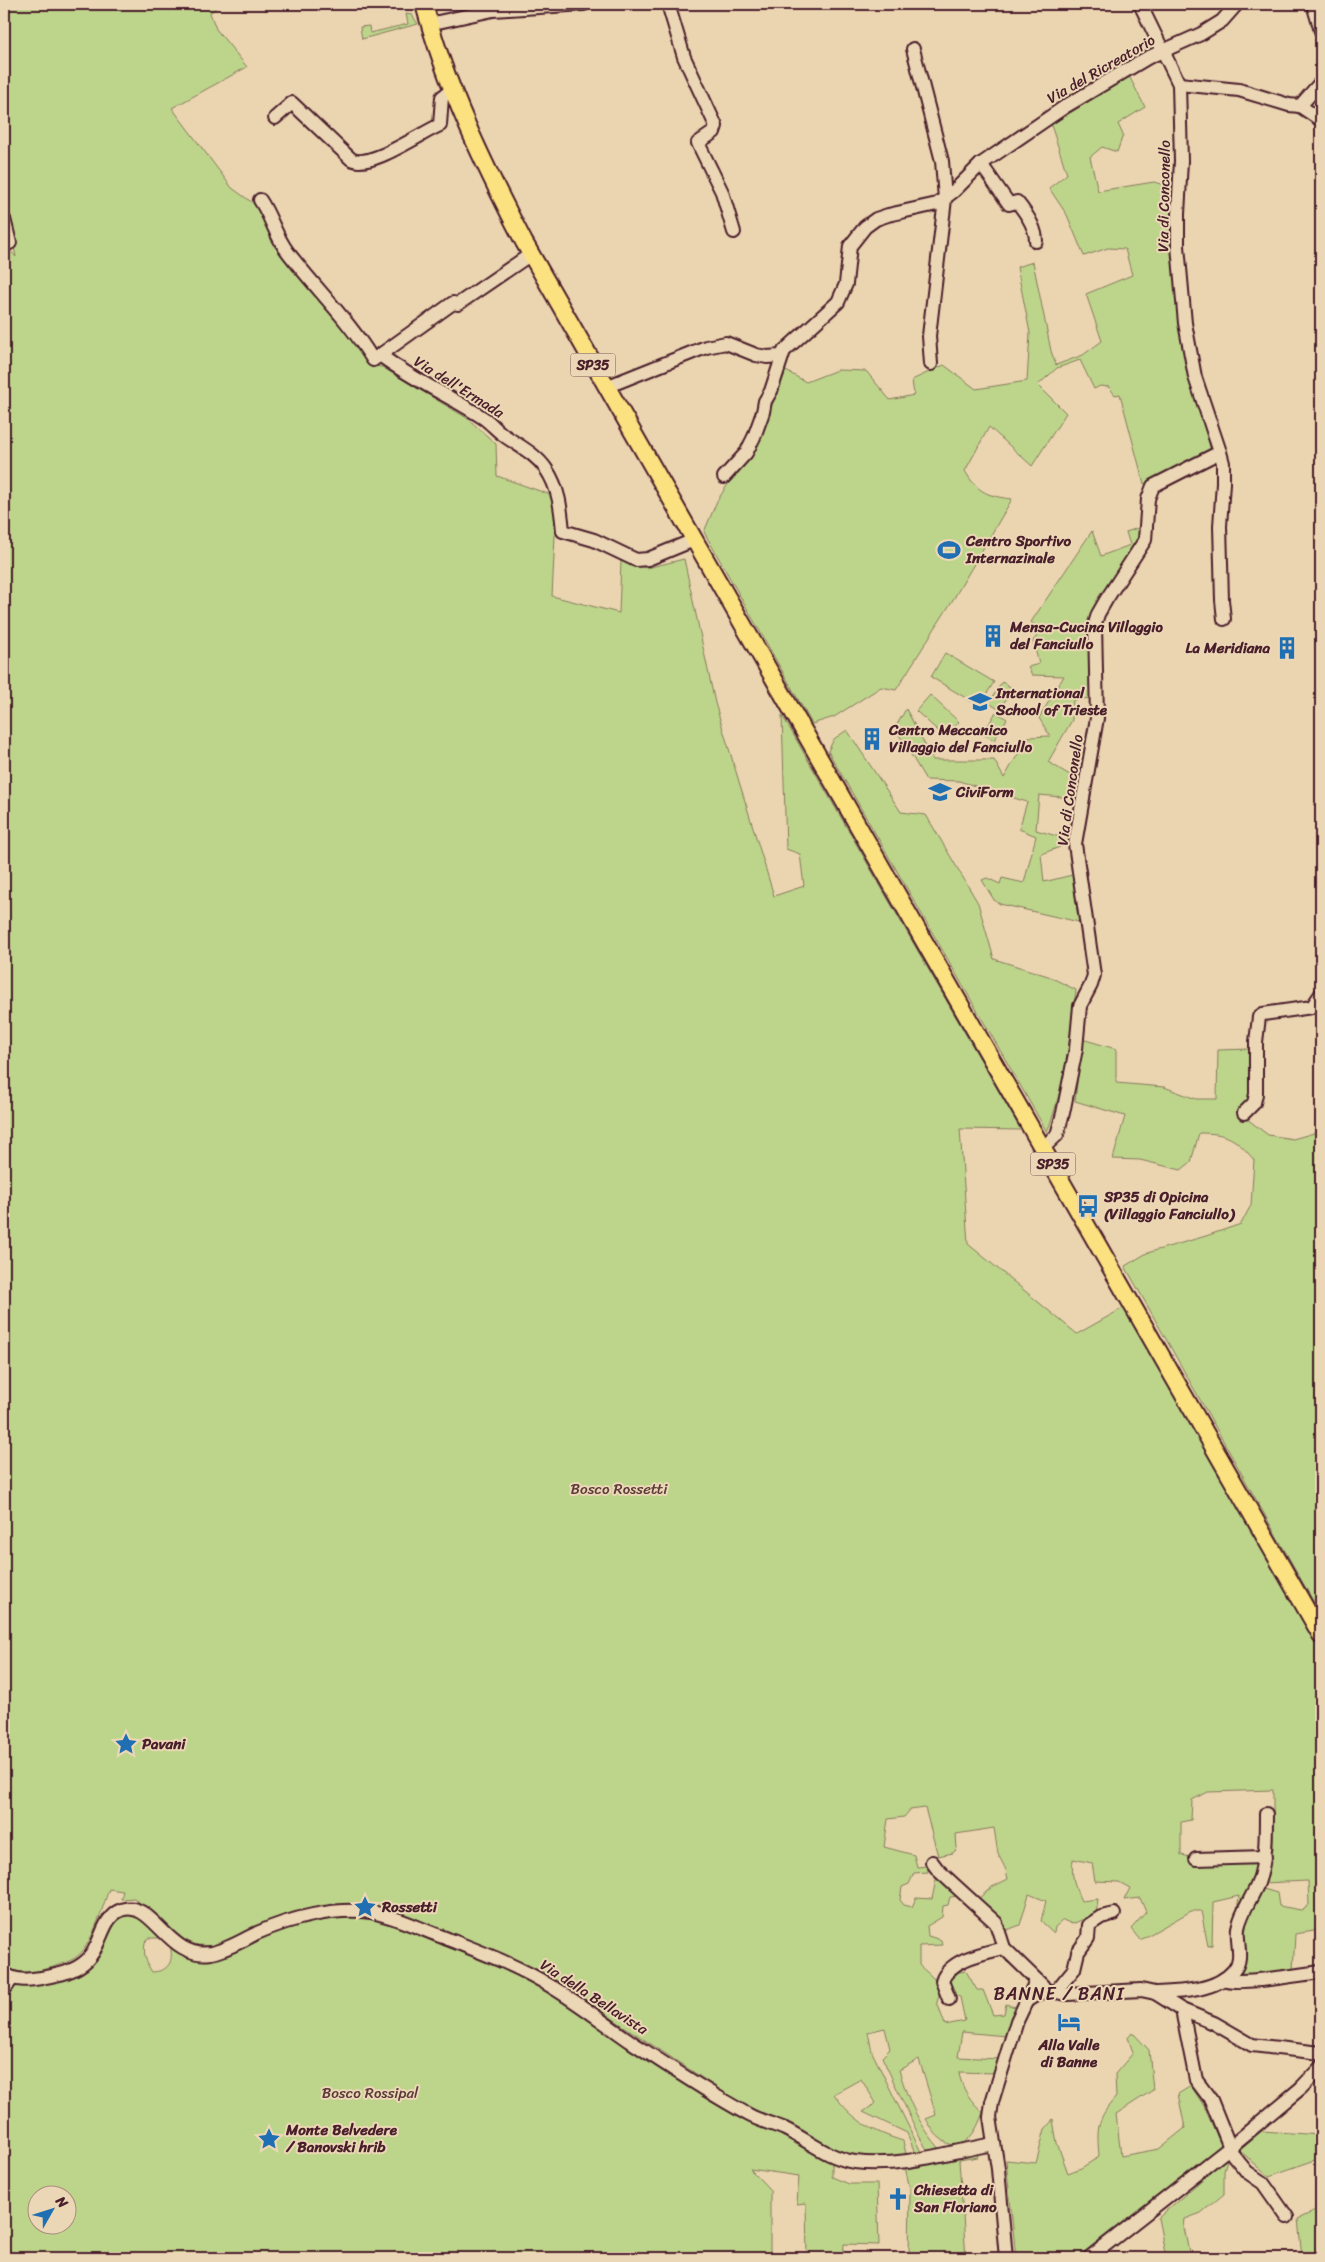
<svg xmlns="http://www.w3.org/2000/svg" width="1325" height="2262" viewBox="0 0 1325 2262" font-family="Sriracha,sans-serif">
  <rect width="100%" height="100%" fill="#ebd5b1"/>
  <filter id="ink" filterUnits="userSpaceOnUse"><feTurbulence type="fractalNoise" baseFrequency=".02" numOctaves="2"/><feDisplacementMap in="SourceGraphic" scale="10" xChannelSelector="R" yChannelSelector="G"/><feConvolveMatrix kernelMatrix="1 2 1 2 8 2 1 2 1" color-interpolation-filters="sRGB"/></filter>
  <g filter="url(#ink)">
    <g fill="#bdd58b" stroke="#847a5b" fill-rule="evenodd">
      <path d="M4,4H220L210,13L216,29L247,67L172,108L232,188L253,203L263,218L273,245L339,321L368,365L382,367L467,418L496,444L497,476L551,495L556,516L552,596L619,613L621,561L647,568L684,559L715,703L774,896L804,886L800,854L786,849L782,715L1021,1130L960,1129L968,1244L1077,1334L1125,1307L1321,1652V1924H1319L1314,1931L1295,1934L1293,1971L1237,1976L1249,1910L1260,1888L1277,1893L1279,1906L1301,1910L1309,1905L1308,1881L1263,1883L1273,1849V1790L1208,1792L1192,1800L1191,1820L1181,1822V1855L1190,1857L1192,1865L1260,1864L1256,1876L1237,1911L1239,1896L1213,1902L1212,1945L1208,1946L1201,1911H1191L1140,1940L1131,1929L1146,1912L1140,1898L1124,1900L1130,1888L1119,1882L1095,1881L1092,1863L1073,1859C1071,1874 1074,1886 1081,1901L1098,1899L1096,1914L1072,1924L1063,1920L1055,1927L1054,1933L1041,1921L1046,1901L1029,1894L1020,1925L1002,1932L999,1917L979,1898L992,1887L1008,1879L1006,1870L998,1854L994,1828L956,1834L957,1849L953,1853L938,1856L925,1808L910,1810L904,1817L888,1819L884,1847L914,1855L917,1867L928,1866V1872L914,1873L909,1884L902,1887L900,1900L904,1905L912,1907L916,1898L932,1899L937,1875L960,1896L950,1897L948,1905L943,1906L942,1917L927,1926L928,1936L941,1940L942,1945L919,1946V1965C931,1977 945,1983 937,2002L945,2025L965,2021L960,1997L953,1994L948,1982L959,1972L966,1971L977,1990H983L993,2015L1004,2014L1006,2004L1018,2008L1006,2036L962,2032L958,2057L1000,2059L996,2073L959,2072C961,2088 971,2102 983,2112C977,2131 962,2158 940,2138C934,2134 930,2125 926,2119L936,2115L919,2059L899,2070C909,2103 919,2125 942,2151L929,2153L919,2136L882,2057L890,2049L885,2028L868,2032L872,2052L922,2154L915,2153L907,2133L863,2112L876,2103L861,2079L834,2094C852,2120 873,2132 903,2141L907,2158L859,2159L829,2153L789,2128L734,2099L539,1970L403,1915L328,1907L297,1912L269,1921L216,1946L197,1945L169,1934L145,1907L134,1898L121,1899L123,1891L109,1889C102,1908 92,1947 75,1958C69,1962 60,1964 53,1967C36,1973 21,1974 4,1968V236L6,246L16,257L4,199Z"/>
      <path d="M406,14L412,15L418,24L362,39L360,27L369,26L370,33L408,24Z"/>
      <path d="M1129,76L1145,107L1118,124L1123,135L1117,152L1102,147L1090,157L1098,191L1154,182L1173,187L1170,238L1183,350L1211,451L1144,484L1120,394L1115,395L1109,387L1100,386L1094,389L1080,360L1057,368L1038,385L1066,413L1032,466L989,427L965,471C978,493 988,496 1012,499L954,598L896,690L881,687L834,717L812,724L704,532L717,501L730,481L752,454L786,371L806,382L837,370L866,371L890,400L914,395L912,380L944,365L976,389L1027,381L1030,333L1017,267L1033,262L1051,351L1056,365L1083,355L1102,341L1086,294L1132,275L1125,249L1108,248L1084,256L1067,215L1049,188L1067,174L1051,125Z"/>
      <path d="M1141,527L1136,544L1090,623L1091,698L1073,700L1072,720L1048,762L1075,778L1073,798L1039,795L1036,830L1060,837V847L1041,854L1044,882L1072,875L1079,922L1000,904L994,900L982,880L987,878L1000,884L1002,878L1024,883L1036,836L1019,829L1027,802L959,781L926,780L895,728L906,709L933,760H994L1004,778L1028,737L1050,736L1039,718L1064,676L1032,675L1028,667L1039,664L1033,641L1041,631L1031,622L1092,531L1101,556L1130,545L1126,532Z"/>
      <path d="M945,653L994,682L979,706L931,677Z"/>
      <path d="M1002,682L1012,688L1000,710L989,703Z"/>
      <path d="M930,695L959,722L945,737L916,711Z"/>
      <path d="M996,712L1007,719L994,740L983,734Z"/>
      <path d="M847,730L901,812L926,815L978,903L994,959L1048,976L1076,990C1070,1038 1065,1086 1047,1132L828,751L834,739Z"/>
      <path d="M1082,1039L1116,1049V1083L1164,1087L1196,1099H1217L1218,1050L1249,1049L1252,1077L1251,1095L1238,1112L1268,1135L1293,1139L1321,1131V1615L1125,1266L1147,1253L1206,1236L1241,1224L1251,1205L1254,1160C1236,1138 1227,1133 1199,1133L1191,1162L1181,1170L1140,1160L1113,1159L1125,1116L1075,1101Z"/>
      <path d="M128,1912L140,1915L163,1938H149L145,1942C143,1953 146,1963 152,1972C169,1971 174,1962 170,1945L195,1957L252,1942L285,1928L318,1920L351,1917L379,1919L531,1979L775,2130L832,2161V2177L849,2184H877L879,2245L844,2244L843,2258H807L806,2203L797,2204L799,2176L750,2169L770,2190V2258H4V1979L76,1973L117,1916ZM38,2194H68V2224H38Z"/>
      <path d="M1132,2032L1149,2050L1153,2090L1116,2114L1121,2156L1159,2149L1185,2128L1178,2094L1191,2086L1204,2106L1221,2145L1076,2258H1016L1006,2160L1036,2163L1045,2129L1053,2120L1057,2143L1068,2173L1081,2168L1099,2157C1097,2128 1096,2120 1116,2097L1115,2074L1133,2053L1128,2037Z"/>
      <path d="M1262,2131L1321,2135V2158L1269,2176L1239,2150Z"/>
      <path d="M976,2151L978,2157L959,2160L966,2258H909L910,2189L905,2167Z"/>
      <path d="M1228,2157L1224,2170V2194L1201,2213L1185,2219L1184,2227L1190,2258H1166L1158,2218Z"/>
      <path d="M1321,2208V2258H1302L1298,2219Z"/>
    </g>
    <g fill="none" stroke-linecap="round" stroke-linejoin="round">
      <defs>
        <g id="minor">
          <path d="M668,4L684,57L716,126L714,132L698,143L722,192L734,232"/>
          <path d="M1313,4L1321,31"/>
          <path d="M429,24L493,10L584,4"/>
          <path d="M913,49L942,161L945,199L929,336L931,364"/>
          <path d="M1179,84L1239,90L1289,105L1300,106"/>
          <path d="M1300,106L1321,82"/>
          <path d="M1300,106L1321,120"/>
          <path d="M275,118L292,103L351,159C369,170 421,133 440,125L442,97L453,89"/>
          <path d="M981,164L1009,204L1017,202C1026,213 1036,227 1036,241"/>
          <path d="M260,200C271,216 275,235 287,251C315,288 349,320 373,360L380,355C413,380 450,396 485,419C492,424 497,431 505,436C519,446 536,454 546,469C559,488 561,509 563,531L594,540L636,560L648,559L694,540"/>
          <path d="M4,219L10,243"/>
          <path d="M380,355L453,303L458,304L531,254"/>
          <path d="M606,387L706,347L726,343L756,355L767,357L781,356"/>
          <path d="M1220,452L1223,463V483L1220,526L1222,600L1224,619"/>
          <path d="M724,477L746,453L754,437L763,412L765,401L771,391L784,351L838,302L846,284L850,246L865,227L876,219L888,215L937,204L954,191L981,164L1066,106L1147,58L1201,34L1222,21L1237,4"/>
          <path d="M1244,1113L1254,1103L1256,1094V1042L1259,1017L1263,1014L1312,1007L1321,994"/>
          <path d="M1043,1148L1057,1135L1063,1113L1076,1049L1080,1006L1091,985L1094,975L1075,844L1097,718L1095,624L1098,614L1106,600L1145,540L1148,499L1153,486L1220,452L1195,377L1185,323L1178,246V214L1181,161L1179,84L1140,4"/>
          <path d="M1196,1859L1265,1857"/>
          <path d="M932,1862L938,1870L996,1923L1004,1948L1043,1986"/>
          <path d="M4,1973C16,1982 27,1980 41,1978C57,1975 75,1972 87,1960C102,1946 101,1918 121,1910C153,1898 167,1960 211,1953C227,1950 243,1940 257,1933C291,1918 334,1907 371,1912C395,1916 418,1928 440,1936C478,1951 517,1965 552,1987C579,2003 604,2023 630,2041C668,2066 708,2093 749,2115C760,2121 773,2124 785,2129C809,2141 828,2158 855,2162C901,2168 949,2152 993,2144"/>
          <path d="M1224,1979C1239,1986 1301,1974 1321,1972"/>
          <path d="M4,1990L12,1979"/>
          <path d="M1055,1992L1074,1969L1078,1952L1088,1938L1089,1925L1101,1917L1114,1914"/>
          <path d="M1155,1993C1181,1992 1217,1991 1234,1970C1244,1959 1236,1941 1238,1928C1241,1912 1252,1898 1258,1883C1266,1860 1266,1838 1266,1814"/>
          <path d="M949,1999L942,1981C950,1959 984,1953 1004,1948"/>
          <path d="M1028,2000L1039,1993L1050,1991L1068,1994L1141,1990L1155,1993L1182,2010L1214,2023L1252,2045L1321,2053"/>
          <path d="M1182,2010L1196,2080L1211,2100L1233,2155L1247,2172L1263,2183L1287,2217"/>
          <path d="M1006,2258L998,2169L990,2117L992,2102L1017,2021L1036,1981"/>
          <path d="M1089,2258L1229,2148L1301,2088L1321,2067"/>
        </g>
        <path id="major" d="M424,4C446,87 485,167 524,242L1321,1635"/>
      </defs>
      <use href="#minor" stroke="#4a1f2b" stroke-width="16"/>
      <use href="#major" stroke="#4a1f2b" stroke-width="20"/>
      <use href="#minor" stroke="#ebd7b5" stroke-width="12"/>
      <use href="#major" stroke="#fbe180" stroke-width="16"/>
    </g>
  </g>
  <defs>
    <symbol id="stadium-bare" viewBox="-9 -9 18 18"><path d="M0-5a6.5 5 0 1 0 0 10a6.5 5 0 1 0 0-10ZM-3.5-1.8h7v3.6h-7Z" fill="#1f6fb2" stroke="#ebd7b5" stroke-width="2.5" paint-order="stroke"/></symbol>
    <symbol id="building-bare" viewBox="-9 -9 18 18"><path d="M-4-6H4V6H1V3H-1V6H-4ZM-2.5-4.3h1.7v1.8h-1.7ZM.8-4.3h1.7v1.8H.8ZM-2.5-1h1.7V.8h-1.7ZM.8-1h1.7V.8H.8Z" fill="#1f6fb2" stroke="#ebd7b5" stroke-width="2.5" paint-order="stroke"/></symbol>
    <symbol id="school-bare" viewBox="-9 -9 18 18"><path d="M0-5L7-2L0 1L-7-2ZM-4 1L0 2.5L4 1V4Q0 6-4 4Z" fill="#1f6fb2" stroke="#ebd7b5" stroke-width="2.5" paint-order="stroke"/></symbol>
    <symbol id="bus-bare" viewBox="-9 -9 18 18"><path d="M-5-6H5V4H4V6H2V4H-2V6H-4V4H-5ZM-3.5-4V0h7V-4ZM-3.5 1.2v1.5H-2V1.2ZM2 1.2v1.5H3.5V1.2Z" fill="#1f6fb2" stroke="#ebd7b5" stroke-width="2.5" paint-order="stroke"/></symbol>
    <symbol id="sight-bare" viewBox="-9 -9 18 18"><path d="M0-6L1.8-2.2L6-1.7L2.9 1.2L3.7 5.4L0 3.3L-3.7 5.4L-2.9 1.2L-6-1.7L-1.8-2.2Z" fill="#1f6fb2" stroke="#ebd7b5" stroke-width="2.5" paint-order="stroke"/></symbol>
    <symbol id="hotel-bare" viewBox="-9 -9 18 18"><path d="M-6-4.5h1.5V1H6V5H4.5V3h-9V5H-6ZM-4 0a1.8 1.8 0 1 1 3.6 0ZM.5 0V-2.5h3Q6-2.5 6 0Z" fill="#1f6fb2" stroke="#ebd7b5" stroke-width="2.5" paint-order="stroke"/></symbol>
    <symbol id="church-bare" viewBox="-9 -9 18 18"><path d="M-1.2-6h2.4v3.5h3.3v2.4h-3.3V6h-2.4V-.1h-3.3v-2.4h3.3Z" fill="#1f6fb2" stroke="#ebd7b5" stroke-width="2.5" paint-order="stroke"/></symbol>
  </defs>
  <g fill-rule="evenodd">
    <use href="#stadium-bare" x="933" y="534" width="32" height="32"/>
    <use href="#building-bare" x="977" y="620" width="32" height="32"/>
    <use href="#building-bare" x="1271" y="632" width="32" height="32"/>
    <use href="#school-bare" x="964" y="686" width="32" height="32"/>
    <use href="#building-bare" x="856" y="723" width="32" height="32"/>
    <use href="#school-bare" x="924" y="776" width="32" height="32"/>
    <use href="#bus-bare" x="1072" y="1190" width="32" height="32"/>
    <use href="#sight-bare" x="110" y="1728" width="32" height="32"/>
    <use href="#sight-bare" x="349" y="1891" width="32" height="32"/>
    <use href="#hotel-bare" x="1053" y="2006" width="32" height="32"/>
    <use href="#sight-bare" x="253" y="2123" width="32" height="32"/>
    <use href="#church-bare" x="882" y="2183" width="32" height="32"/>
  </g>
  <g text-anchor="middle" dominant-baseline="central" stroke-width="4" stroke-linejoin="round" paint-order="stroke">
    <g fill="#ebd7b5" stroke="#7a5654" stroke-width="1">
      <rect x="570.5" y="353.5" width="45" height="23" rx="4"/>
      <rect x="1030.5" y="1152.5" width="45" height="23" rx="4"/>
    </g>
    <g font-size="14" font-weight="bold" fill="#4a1f2b">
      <text x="593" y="365">SP35</text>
      <text x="1053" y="1164">SP35</text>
    </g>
    <g font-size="15" fill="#4a1f2b" stroke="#ebd7b5">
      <text transform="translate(1101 69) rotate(-30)">Via del Ricreatorio</text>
      <text transform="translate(1164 196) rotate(-89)">Via di Conconello</text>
      <text transform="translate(459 387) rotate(32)">Via dell'Ermada</text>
      <text transform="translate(1070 790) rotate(-82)">Via di Conconello</text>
      <text transform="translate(594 1997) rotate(33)">Via della Bellavista</text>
    </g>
    <g font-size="15" font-weight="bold" fill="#4a1f2b" stroke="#ebd7b5" text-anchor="start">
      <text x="966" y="541">Centro Sportivo<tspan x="966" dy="17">Internazinale</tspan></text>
      <text x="1010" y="627">Mensa-Cucina Villaggio<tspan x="1010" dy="17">del Fanciullo</tspan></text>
      <text x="1270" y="648" text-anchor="end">La Meridiana</text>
      <text x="996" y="693">International<tspan x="996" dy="17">School of Trieste</tspan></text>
      <text x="889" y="730">Centro Meccanico<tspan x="889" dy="17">Villaggio del Fanciullo</tspan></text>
      <text x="956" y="792">CiviForm</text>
      <text x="1104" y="1197">SP35 di Opicina<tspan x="1104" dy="17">(Villaggio Fanciullo)</tspan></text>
      <text x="142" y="1744">Pavani</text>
      <text x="382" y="1907">Rossetti</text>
      <text x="1069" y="2045" text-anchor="middle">Alla Valle<tspan x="1069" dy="17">di Banne</tspan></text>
      <text x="286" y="2130">Monte Belvedere<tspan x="286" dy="17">/ Banovski hrib</tspan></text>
      <text x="914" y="2190">Chiesetta di<tspan x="914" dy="17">San Floriano</tspan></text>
    </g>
    <g font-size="15" fill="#5b3a39" stroke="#ebd7b5">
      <text x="619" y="1489">Bosco Rossetti</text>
      <text x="370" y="2093">Bosco Rossipal</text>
    </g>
    <g font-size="18" letter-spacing="1" fill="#4a1f2b" stroke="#ebd7b5">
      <text x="1059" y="1994">BANNE / BANI</text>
    </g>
  </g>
  <rect width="1325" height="2262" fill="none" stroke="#ebd7b5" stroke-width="20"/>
  <rect x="10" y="10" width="1305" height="2242" fill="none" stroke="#4a1f2b" stroke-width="2" filter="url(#ink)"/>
  <g transform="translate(52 2210) rotate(51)"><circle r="24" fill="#ebd7b5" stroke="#ab8d7e"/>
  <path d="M0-4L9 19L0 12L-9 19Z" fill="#1f6fb2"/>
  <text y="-8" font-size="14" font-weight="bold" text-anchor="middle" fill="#4a1f2b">N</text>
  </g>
</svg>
